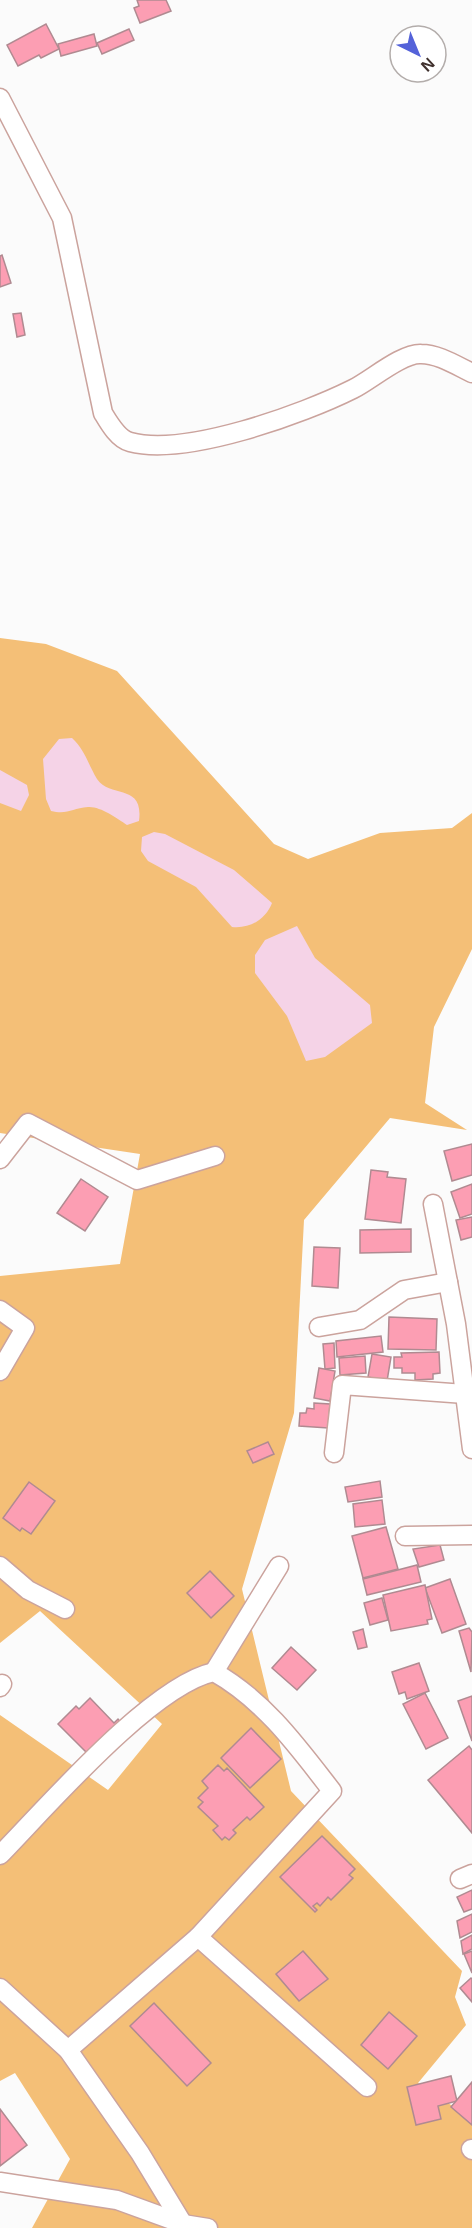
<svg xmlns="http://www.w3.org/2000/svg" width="472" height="2228" viewBox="0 0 472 2228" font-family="Helvetica,sans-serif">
  <rect width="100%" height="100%" fill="#fbfbfb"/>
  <path fill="#f4bf77" d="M0,638L46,644L117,671L274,844L308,859L380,833L452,828L472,813V949L434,1027L425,1103L467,1130L390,1118L304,1220L294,1413L242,1589L291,1791L462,1971L455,1997L466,2025L418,2083L472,2119V2228H32L70,2159L15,2073L0,2081V1715L108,1790L162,1724L40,1611L0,1643V1276L120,1264L140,1154L0,1133Z"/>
  <g fill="#f5d3e7">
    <path d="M72,738C85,750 88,764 97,779C111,799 144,783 139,821L127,825C117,818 100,806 88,807C72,808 68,815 51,811L46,799L43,759L59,739Z"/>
    <path d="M0,770L27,785L29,795L21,811L0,803Z"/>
    <path d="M154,832L165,834L234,870L272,903C266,919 250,929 232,927L196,887L148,861L141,851L142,837Z"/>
    <path d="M297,926L315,958L370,1005L372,1023L325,1057L306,1061L287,1016L255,973V955L265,940Z"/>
  </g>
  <g fill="#fc9eb3" stroke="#b08a91" stroke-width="1.5">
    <path d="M137,0H166L171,11L140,23L134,8L139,6Z"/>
    <path d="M46,24L59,49L41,58L39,55L18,66L7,45Z"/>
    <path d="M129,29L134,40L102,54L97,43Z"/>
    <path d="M94,34L97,46L61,56L58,44Z"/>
    <path d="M2,255L11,283L0,287V256Z"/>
    <path d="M21,313L25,335L17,337L13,314Z"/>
    <path d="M472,1144V1175L452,1181L444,1151Z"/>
    <path d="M371,1170L388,1172L387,1177L406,1179L401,1223L365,1219Z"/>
    <path d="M81,1179L108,1197L85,1231L57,1213Z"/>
    <path d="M472,1184V1214L460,1218L451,1192Z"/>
    <path d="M472,1217V1237L461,1240L456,1220Z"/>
    <path d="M411,1229V1252L360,1253V1230Z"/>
    <path d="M314,1247L340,1248L338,1288L312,1286Z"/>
    <path d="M389,1317L437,1319L436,1350L388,1349Z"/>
    <path d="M381,1336L383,1352L337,1357L336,1341Z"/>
    <path d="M334,1343L335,1368L325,1369L323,1344Z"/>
    <path d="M439,1352L440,1373L433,1374V1379L415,1380V1373H402V1368H394V1357H402L401,1353Z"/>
    <path d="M372,1354L391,1357L387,1381L368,1377Z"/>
    <path d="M365,1356L366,1373L340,1375L339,1358Z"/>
    <path d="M319,1368L335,1371L330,1401L314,1398Z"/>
    <path d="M314,1403L330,1404L328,1428L299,1426L300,1413H306L307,1408L314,1409Z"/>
    <path d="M268,1442L274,1454L253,1463L247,1451Z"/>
    <path d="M380,1481L382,1497L348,1502L345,1487Z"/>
    <path d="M29,1482L55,1501L31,1534L22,1528L20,1531L3,1518Z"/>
    <path d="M382,1500L385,1524L355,1527L353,1504Z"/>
    <path d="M386,1527L398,1569L363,1578L352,1536Z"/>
    <path d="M440,1545L444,1560L419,1567L413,1549Z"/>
    <path d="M417,1565L421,1582L367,1595L363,1579Z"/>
    <path d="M210,1571L234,1596L211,1618L187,1593Z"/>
    <path d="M450,1579L466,1624L442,1633L425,1588Z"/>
    <path d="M425,1585L432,1619L427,1620L428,1624L391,1631L383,1595Z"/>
    <path d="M382,1598L388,1620L370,1625L364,1603Z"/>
    <path d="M469,1628L472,1632L471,1672L459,1631Z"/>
    <path d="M363,1629L367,1647L358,1649L353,1632Z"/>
    <path d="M291,1647L316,1670L297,1690L272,1668Z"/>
    <path d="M419,1663L429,1691L407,1699L405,1692L399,1694L392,1672Z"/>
    <path d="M425,1693L448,1738L426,1749L403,1704Z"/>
    <path d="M472,1696V1741L458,1701Z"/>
    <path d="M90,1698L114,1723L118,1719L123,1725L91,1757L58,1724L76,1706L79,1709Z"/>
    <path d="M251,1728L281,1759L250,1788L221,1758Z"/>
    <path d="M469,1746L472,1750V1833L428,1780Z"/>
    <path d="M218,1765L224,1771L227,1768L264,1807L250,1820L247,1817L233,1830L236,1833L229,1840L225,1837L222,1840L213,1830L218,1826L198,1807L203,1802L198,1798L208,1788L202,1781Z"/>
    <path d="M322,1836L355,1869L349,1875L353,1878L331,1900L328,1897L320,1906L317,1903L313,1906L317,1910L315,1912L280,1877Z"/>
    <path d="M472,1890V1909L464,1912L457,1897Z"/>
    <path d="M472,1914V1932L460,1938L457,1921Z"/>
    <path d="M472,1935V1949L463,1954L461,1941Z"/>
    <path d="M303,1951L328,1979L299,2001L276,1974Z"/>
    <path d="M472,1951V1973L464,1954Z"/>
    <path d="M471,1978L472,1979V2002L460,1988Z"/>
    <path d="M154,2003L211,2063L187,2086L130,2026Z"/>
    <path d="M389,2012L417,2036L388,2069L361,2045Z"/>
    <path d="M451,2076L457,2101L438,2106L441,2119L416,2125L407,2087Z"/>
    <path d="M472,2082V2125L451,2107Z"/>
    <path d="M0,2109L27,2145L0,2166Z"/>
  </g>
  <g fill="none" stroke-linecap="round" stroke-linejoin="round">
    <defs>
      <g id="street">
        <path d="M0,98L62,218L103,413C109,423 118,439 130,442C185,457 303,414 353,389C371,380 402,353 421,354C439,354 457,366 472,373"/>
        <path d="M0,1159L28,1123L137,1180L215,1156"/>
        <path d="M433,1204L456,1324L472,1449"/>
        <path d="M0,1310L25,1328L0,1371"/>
        <path d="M319,1327L360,1320L404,1290L448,1282"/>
        <path d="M334,1453L342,1385L465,1394"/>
        <path d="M405,1536L472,1535"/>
        <path d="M0,1566L28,1590L65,1609"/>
        <path d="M214,1672L279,1566"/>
        <path d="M0,1687L2,1684"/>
        <path d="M0,1855C47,1807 152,1685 214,1672C264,1700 298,1747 332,1791L198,1937L68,2050"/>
        <path d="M460,1879L472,1874"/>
        <path d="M198,1937L367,2087"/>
        <path d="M0,1988L68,2050L140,2153L183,2224"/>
        <path d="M471,2149L472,2150"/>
        <path d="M0,2182L117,2200L183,2224L208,2228"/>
      </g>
    </defs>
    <use href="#street" stroke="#cba39d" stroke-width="21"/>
    <use href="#street" stroke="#fff" stroke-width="18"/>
  </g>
  <g transform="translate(418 54) rotate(137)"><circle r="28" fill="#ffffff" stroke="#b3adab" stroke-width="1.5"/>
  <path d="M0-4.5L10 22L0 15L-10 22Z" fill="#5462d9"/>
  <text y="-9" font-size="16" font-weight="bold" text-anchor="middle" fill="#40312e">N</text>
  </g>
</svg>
